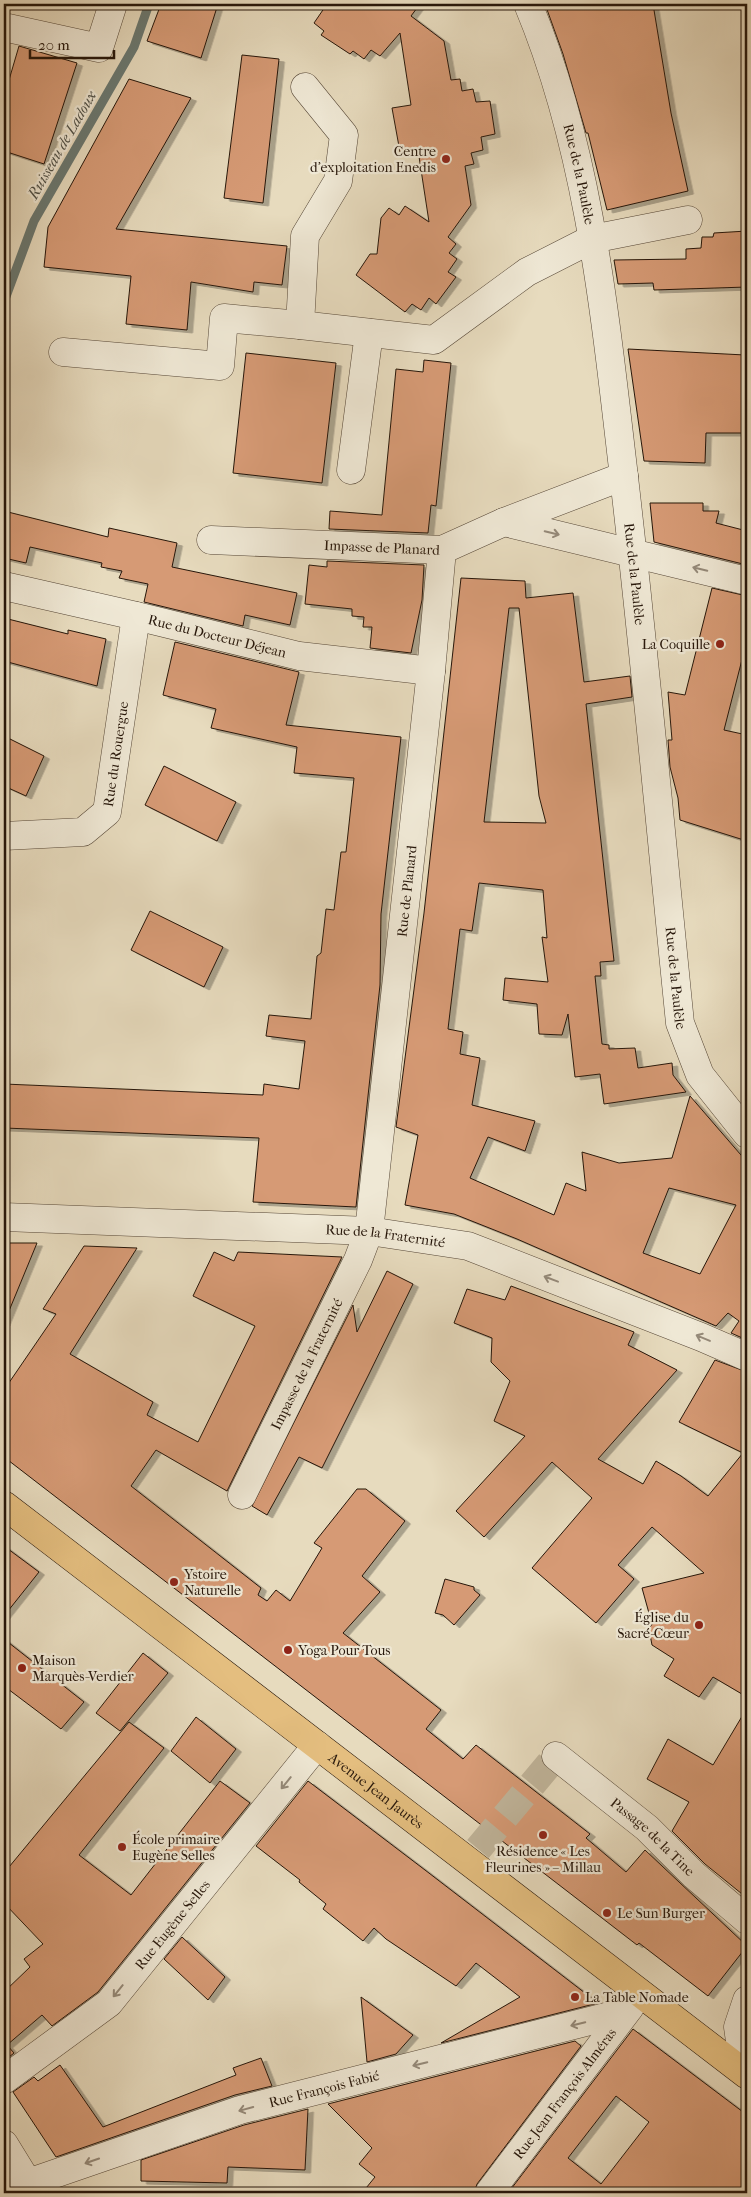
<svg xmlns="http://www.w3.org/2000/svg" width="751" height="2197" viewBox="0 0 751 2197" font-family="'IM FELL French Canon',serif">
  <defs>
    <filter id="shadow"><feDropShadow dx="5.5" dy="3" stdDeviation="0" flood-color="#0004"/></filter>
  </defs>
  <rect width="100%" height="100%" fill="#e7dbbe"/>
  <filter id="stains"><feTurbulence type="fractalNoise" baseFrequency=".004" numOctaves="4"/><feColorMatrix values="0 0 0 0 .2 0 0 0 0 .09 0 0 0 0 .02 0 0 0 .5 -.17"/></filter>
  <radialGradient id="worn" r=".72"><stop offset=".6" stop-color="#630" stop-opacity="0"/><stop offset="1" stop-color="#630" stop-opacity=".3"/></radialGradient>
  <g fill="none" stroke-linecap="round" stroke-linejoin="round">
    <path stroke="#6a7871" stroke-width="9" d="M4,302L34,221L134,47L149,4"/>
  </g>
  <g fill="#d69a75" stroke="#26160a" fill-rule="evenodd" filter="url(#shadow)">
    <path d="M161,4H218L201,58L147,41Z"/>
    <path d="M327,4H420L411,16L444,41L451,80L460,79L462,91L473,89L476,102L490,101L495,134L481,137L483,150L471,153L474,164L465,166L471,205L448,237L456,244L449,253L457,259L448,272L456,277L436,304L429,298L421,310L412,304L405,312L356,275L370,254H377L381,218L389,208L399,215L405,206L429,222L418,150L400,152L392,108L411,105L400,33L380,56L371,50L364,59L353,51L350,54L321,35L324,31L314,23Z"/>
    <path d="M545,4H653L671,113L688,191L607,210L588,133H586L563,54Z"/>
    <path d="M19,46L77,63L44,164L4,151V97Z"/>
    <path d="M242,55L279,59L263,203L224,198Z"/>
    <path d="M129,79L191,98L116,229L287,246L282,285L254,282L253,292L191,282L187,330L126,324L131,276L44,267L48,227Z"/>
    <path d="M747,231V287L654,290L653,283L618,284L614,260L686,259V249L701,248L702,237H713L714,233Z"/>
    <path d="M628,349L745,355L744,367L747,368V433H706L705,463L644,461Z"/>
    <path d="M246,353L336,363L322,483L233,473Z"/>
    <path d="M424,360L451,363L436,506L431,505L428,533L329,529L330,511L382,515L396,369L423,372Z"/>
    <path d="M650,503H703V511H719L716,523L747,531V565L654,542Z"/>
    <path d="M4,511L108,537L109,528L177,543L172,567L297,593L290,625L245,615L243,626L144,602L148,584L119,578L122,571L101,567L102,563L30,547L26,563L4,558Z"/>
    <path d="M327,561L424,565L422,600L411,653L370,648L372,627H363L364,617L352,616V609L305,604L309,565L327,567Z"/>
    <path d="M461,578L525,581L526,598L573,593L584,682L630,676L632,697L586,704L614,961L600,962L601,976H595L602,1044L609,1045V1049L635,1048L638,1068L672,1063L673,1075L686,1092L604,1104L600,1074L575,1077L568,1014L562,1035L539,1034L537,1004L503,1000L505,978L548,982L542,937L547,938L543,890L479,883L472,931L460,929L448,1029L463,1032L460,1054L480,1058L472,1105L535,1121L525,1151L488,1137L470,1178L554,1215L566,1183L586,1191L582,1152L619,1163L672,1158L690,1096L747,1162V1340L731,1333L739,1321L728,1313L716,1326L517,1239L454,1214L405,1205L418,1135L396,1127L424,913ZM509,608H519L539,796L546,823L484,822ZM669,1188L736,1205L700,1274L643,1253Z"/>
    <path d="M712,588L747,596V640L724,730L747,735V841L680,820L678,798L670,767L668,740H672L668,692L685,695Z"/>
    <path d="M4,618L68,634V630L106,639L97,686L4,661Z"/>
    <path d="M175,642L299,672L286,725L401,737L381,914L380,985L356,1207L253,1202L259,1138L4,1128V1084L263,1095L264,1084L299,1089L305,1041L266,1036L269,1015L311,1019L317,956L321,953L326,909L334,910L341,852H346L354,778L294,773L297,747L211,728L216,709L163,695Z"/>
    <path d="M4,736L44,756L26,796L4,786Z"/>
    <path d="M164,766L236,802L217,841L145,805Z"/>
    <path d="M150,911L223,947L204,987L131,950Z"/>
    <path d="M4,1243H37L4,1323Z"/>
    <path d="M84,1246L137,1248L70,1354L153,1402L147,1415L198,1442L255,1326L193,1296L214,1252L234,1261L238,1252L342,1257L227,1491L156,1450L131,1486L261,1588L258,1595L267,1601L276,1590L290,1601L322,1548L314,1543L357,1489H366L405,1521L362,1576L380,1592L343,1633L441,1710L426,1729L463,1759L476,1745L590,1834L586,1838L626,1872L645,1850L747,1946L708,1996L639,1943L637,1945L4,1457V1390L56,1314L43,1309Z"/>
    <path d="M387,1271L413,1284L369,1374L322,1468L299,1457L267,1515L252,1506L353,1305L357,1332Z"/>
    <path d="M511,1286L634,1332L628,1345L677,1370L598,1459L643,1484L656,1461L681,1476L708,1496L743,1453L679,1422L715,1360L747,1372V1697L713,1677L699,1697L664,1676L674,1659L652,1645L649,1629L652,1624L642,1588L704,1573L652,1527L618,1565L634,1579L596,1623L532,1568L592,1498L552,1462L484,1537L456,1511L525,1436L494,1421L510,1381L491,1362L492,1338L454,1323L467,1289L505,1300Z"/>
    <path d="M4,1546L39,1572L4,1616Z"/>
    <path d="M445,1579L474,1587V1590L480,1595L454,1625L443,1615L435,1613Z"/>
    <path d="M4,1639L84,1702L61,1729L4,1686Z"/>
    <path d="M143,1653L168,1673L120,1731L96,1713Z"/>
    <path d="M747,1708V1898L705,1864L672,1831L689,1802L647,1779L668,1739L713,1765Z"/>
    <path d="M196,1717L236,1749L210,1783L171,1751Z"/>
    <path d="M129,1722L164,1748L79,1855L131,1895L220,1781L250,1803L98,1992L52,2026L42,2015L7,2045L14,2053L4,2061V1992L30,1967L24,1959L43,1944L4,1903V1870L9,1867Z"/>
    <path d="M308,1781L425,1870L598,2003L441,2043L520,1997L476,1963L456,1986L386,1939L374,1928L363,1941L323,1909L326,1904L299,1882L300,1880L256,1846Z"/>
    <path d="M182,1937L225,1977L208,2000L164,1959Z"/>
    <path d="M361,1997L413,2035L396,2054L367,2062Z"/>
    <path d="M633,2029L747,2115V2193H508ZM616,2096L649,2122L601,2184L568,2158Z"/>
    <path d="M575,2041L581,2046L477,2184L474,2193H362L375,2177L359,2164L372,2148L328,2104Z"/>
    <path d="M261,2058L272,2086L235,2095L56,2157L13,2092L34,2077L38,2081L60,2065L103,2127L236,2075L233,2068Z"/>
    <path d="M308,2109L305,2170L228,2167L227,2183L141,2181V2160L244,2125Z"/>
  </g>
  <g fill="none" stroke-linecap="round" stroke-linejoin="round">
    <path stroke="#c0b49a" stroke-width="28" stroke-dasharray="28 14" stroke-linecap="butt" d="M478,1849L556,1756"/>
    <defs>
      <g id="minor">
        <path id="s1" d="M528,4C588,148 604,306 622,460C644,647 661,835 680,1023L700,1075L747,1134"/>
        <path d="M8,28L99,48L113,4"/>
        <path d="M305,87L344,135L338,181L305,236L300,325L434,340L527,272L592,239L688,220"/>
        <path d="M63,352L220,366L224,318L300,325"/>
        <path d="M351,470L369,333"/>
        <path d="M504,522L747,581"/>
        <path id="s2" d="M211,540L442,550L504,522L624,476"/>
        <path id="s3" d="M4,586L136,616L299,656L431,671"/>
        <path id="s4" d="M4,836L83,832L107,812L136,616"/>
        <path id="s5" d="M4,1217L369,1231L468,1246L701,1337L747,1357"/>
        <path id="s6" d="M242,1495L358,1260L369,1231L431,671L442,550"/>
        <path id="s7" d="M556,1756L647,1828L694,1875L747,1920"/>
        <path d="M740,2041L738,2027L747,2000"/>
        <path id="s8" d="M4,2080L109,2003L317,1745"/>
        <path d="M4,2144L28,2183L4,2193"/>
        <path id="s9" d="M28,2183L240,2110L625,2012"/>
        <path id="s10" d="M489,2193L630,2007"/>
      </g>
      <g id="major">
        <path id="s11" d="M4,1505L747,2075"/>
      </g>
    </defs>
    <use href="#minor" stroke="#564737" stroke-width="29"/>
    <use href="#major" stroke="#26160a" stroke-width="29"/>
    <use href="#minor" stroke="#efe8d5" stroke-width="28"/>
    <use href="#major" stroke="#e4be7f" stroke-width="28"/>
  </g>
  <defs><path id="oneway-shaft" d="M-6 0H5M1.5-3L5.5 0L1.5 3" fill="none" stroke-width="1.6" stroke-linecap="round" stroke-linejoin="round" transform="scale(1.25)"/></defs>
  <g stroke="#958a7a">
    <use href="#oneway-shaft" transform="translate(552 533) rotate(13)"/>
    <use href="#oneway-shaft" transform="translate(700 569) rotate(-166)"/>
    <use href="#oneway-shaft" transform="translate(551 1279) rotate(-159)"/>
    <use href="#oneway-shaft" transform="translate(703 1338) rotate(-157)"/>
    <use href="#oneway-shaft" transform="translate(286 1783) rotate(129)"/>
    <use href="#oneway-shaft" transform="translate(118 1991) rotate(129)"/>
    <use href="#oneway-shaft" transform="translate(578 2024) rotate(166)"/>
    <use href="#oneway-shaft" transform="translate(420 2064) rotate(166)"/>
    <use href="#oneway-shaft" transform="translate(246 2109) rotate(165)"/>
    <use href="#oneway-shaft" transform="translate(92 2161) rotate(161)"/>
  </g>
  <g fill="#8f2418" stroke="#efe8d5" stroke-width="2">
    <circle cx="446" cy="159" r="5"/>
    <circle cx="720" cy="644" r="5"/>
    <circle cx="174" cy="1582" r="5"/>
    <circle cx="699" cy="1625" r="5"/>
    <circle cx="288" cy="1650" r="5"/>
    <circle cx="22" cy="1668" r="5"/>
    <circle cx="543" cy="1835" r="5"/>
    <circle cx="122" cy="1847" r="5"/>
    <circle cx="607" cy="1913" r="5"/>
    <circle cx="575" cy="1997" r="5"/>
  </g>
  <g text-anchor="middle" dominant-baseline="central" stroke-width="4.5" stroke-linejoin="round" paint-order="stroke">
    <g font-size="14" fill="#26160a" stroke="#efe8d5" text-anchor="start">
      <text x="436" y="151" text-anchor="end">Centre<tspan x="436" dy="16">d'exploitation Enedis</tspan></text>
      <text x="710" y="644" text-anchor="end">La Coquille</text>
      <text x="184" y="1574">Ystoire<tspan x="184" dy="16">Naturelle</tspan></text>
      <text x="689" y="1617" text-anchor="end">Église du<tspan x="689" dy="16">Sacré-Cœur</tspan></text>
      <text x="298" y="1650">Yoga Pour Tous</text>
      <text x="32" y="1660">Maison<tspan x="32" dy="16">Marquès-Verdier</tspan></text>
      <text x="132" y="1839">École primaire<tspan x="132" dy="16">Eugène Selles</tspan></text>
      <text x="543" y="1851" text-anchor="middle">Résidence « Les<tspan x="543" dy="16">Fleurines » – Millau</tspan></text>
      <text x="617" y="1913">Le Sun Burger</text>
      <text x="585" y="1997">La Table Nomade</text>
    </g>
    <g font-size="14" fill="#26160a" stroke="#efe8d5">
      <text stroke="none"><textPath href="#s1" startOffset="178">Rue de la Paulèle</textPath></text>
      <text stroke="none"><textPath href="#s2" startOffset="171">Impasse de Planard</textPath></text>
      <text stroke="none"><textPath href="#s1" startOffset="582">Rue de la Paulèle</textPath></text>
      <text stroke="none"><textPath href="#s3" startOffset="219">Rue du Docteur Déjean</textPath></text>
      <text stroke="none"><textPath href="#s4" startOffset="169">Rue du Rouergue</textPath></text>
      <text stroke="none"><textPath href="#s6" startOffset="635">Rue de Planard</textPath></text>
      <text stroke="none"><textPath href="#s1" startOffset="988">Rue de la Paulèle</textPath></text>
      <text stroke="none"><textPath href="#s5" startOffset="382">Rue de la Fraternité</textPath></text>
      <text stroke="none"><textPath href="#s6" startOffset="146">Impasse de la Fraternité</textPath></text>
      <text stroke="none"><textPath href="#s11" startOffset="469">Avenue Jean Jaurès</textPath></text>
      <text stroke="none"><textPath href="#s7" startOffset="126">Passage de la Tine</textPath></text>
      <text stroke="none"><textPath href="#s8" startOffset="231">Rue Eugène Selles</textPath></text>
      <text stroke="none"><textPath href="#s9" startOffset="311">Rue François Fabié</textPath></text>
      <text stroke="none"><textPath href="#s10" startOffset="125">Rue Jean François Alméras</textPath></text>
    </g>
    <g font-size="15" font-style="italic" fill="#4e4f46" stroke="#efe8d5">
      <text transform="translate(62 145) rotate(-60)">Ruisseau de Ladoux</text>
    </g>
  </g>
  <rect width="751" height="2197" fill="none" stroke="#e7dbbe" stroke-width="20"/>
  <rect x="5" y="5" width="741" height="2187" fill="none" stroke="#26160a" stroke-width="2.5"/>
  <rect x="10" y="10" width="731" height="2177" fill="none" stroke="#26160a"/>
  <path d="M30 50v8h84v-8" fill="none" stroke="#26160a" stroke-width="2.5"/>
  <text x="38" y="50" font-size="15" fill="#26160a" stroke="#efe8d5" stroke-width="4" paint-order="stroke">20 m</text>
  <rect width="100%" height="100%" filter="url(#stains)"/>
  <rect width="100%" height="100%" fill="url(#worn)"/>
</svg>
